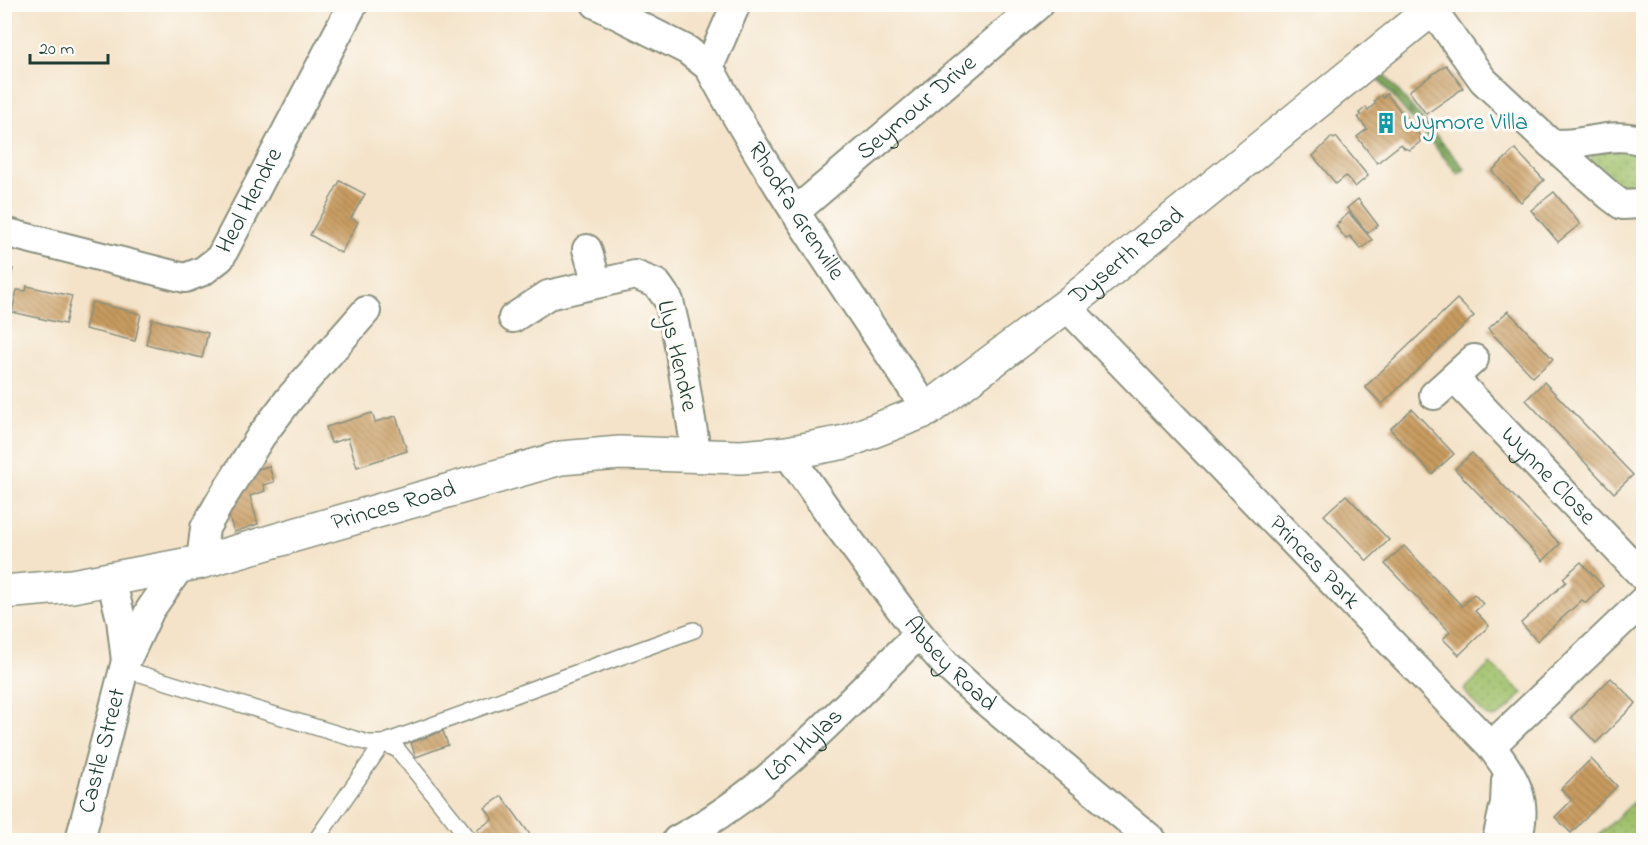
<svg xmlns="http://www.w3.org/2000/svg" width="1648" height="845" viewBox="0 0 1648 845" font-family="'Indie Flower',sans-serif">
  <defs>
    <pattern id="grass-dots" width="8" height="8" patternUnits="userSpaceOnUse" patternTransform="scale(1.5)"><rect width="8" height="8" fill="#9fc069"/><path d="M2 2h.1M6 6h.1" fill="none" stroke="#819d57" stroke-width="1.8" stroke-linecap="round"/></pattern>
    <pattern id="forest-firs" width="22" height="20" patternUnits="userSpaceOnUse" patternTransform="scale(1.5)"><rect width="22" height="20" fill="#7fa65d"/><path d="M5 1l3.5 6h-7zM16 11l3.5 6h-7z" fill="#67884e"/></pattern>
    <pattern id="building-back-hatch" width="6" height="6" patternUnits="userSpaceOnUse" patternTransform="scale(1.5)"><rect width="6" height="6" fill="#c99c60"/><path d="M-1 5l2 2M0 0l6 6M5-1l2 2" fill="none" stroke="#a38050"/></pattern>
  </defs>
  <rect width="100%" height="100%" fill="#fdfcf7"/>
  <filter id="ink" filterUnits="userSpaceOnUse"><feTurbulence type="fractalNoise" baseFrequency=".0167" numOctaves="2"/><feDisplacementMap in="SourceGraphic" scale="12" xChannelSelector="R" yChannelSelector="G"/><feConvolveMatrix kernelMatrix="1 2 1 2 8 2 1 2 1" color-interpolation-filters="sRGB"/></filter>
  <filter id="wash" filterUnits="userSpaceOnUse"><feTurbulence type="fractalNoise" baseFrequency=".008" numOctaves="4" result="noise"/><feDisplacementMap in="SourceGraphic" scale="24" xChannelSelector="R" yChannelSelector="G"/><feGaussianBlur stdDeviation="1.35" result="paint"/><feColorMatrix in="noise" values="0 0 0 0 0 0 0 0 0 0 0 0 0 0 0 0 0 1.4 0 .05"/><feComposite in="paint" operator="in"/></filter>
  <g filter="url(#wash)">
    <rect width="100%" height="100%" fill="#f4e3c9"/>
    <g fill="url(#grass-dots)" stroke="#5f7e4e" stroke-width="1.5">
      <path d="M1631,148L1643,153V184L1634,190H1619L1592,163L1591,159L1592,153Z"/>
      <path d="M1490,664L1523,693C1492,727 1492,726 1464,690Z"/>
      <path d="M1643,793V840H1594Z"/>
    </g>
    <path fill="url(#forest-firs)" stroke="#4f7248" stroke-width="1.5" d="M1383,73L1465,169L1458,174L1377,78Z"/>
    <g id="blocks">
      <g fill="url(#building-back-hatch)">
        <path d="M1446,65L1463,88L1426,114L1409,91Z"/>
        <path d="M1387,94L1420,136V142L1410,150L1404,148L1401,144L1377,163L1357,137L1367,129L1358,117L1361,115L1359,113L1366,107L1368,110L1376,103L1374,101L1381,95L1383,98Z"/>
        <path d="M1332,137L1334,139L1336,137L1368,176L1355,187L1346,176L1336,184L1313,156Z"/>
        <path d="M1515,149L1544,180L1521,202L1492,171Z"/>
        <path d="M340,181L365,194L351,218L358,222L341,253L310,235Z"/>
        <path d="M1554,192L1580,224L1558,242L1531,210Z"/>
        <path d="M1358,199L1378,225L1368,233L1347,208Z"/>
        <path d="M1349,213L1372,240L1361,249L1350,236L1346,239L1336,226L1340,223L1338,222Z"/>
        <path d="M4,266L13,269L5,300H4Z"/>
        <path d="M27,286L72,296L65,324L12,312L17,290L26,291Z"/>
        <path d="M1457,299L1474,316L1382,404L1365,387Z"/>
        <path d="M92,302L141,314L135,341L85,329Z"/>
        <path d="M1508,311L1553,359L1533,377L1488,329Z"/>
        <path d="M152,319L208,333L202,358L146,344Z"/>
        <path d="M1544,382L1633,475L1614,493L1526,400Z"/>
        <path d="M1412,409L1454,454L1432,474L1390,429Z"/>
        <path d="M372,413L375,422L396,416L407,451L357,467L348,438L331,443L326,427Z"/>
        <path d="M1472,453L1560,544L1543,561L1455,469Z"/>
        <path d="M269,466L274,482L263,485L265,491L250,496L258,524L234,532L226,506L252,471Z"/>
        <path d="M1346,495L1389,540L1367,561L1324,515Z"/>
        <path d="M1404,546L1462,606L1474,594L1483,604L1475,611L1489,626L1459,655L1443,639L1450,632L1385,564Z"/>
        <path d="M1581,562L1603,586L1586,603L1582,600L1537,641L1521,623L1566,582L1563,578Z"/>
        <path d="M1611,678L1636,703L1596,743L1571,717Z"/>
        <path d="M443,731L448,745L416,757L411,743Z"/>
        <path d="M1591,759L1617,786L1571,833L1555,817L1572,800L1561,789Z"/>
        <path d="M502,796L534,840H484L477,830L493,819L485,808Z"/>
      </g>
    </g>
  </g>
  <g filter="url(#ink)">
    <use href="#blocks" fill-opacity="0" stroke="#8a907e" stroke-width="1.5"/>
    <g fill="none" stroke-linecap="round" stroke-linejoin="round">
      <defs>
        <g id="service">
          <path d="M124,669L368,743H383L694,630"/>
          <path d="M316,840L383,743L398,750L470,840"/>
        </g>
        <g id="minor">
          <path d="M596,4L687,50L709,67"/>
          <path id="s1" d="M736,4L709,67C773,186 852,297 927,410"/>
          <path d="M1432,9L1483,80L1551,144L1610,196L1622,205L1641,204L1644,202"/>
          <path d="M1551,144C1559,144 1567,144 1575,143C1597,140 1623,132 1644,142"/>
          <path id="s2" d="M796,211L1039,4"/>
          <path id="s3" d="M4,232L185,278L203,271L220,258L353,4"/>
          <path d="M587,249L597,283"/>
          <path id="s4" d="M1066,306L1491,746C1514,778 1530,799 1517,840"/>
          <path d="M513,318L548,295L635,275L657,284L669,301L678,340L697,457"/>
          <path id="s5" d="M1454,378L1644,577"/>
          <path d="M1434,395L1474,359"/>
          <path id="s6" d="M787,453L832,517L919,634L948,667L983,699L1152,840"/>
          <path d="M201,562L205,528L221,500L261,436L290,398L366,311"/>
          <path d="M111,579L121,619L126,661"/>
          <path d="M1491,746L1644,600"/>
          <path id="s7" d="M80,840L126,661L150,610L181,565"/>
          <path id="s8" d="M677,840C771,790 843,707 919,634"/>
          <path d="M1497,840L1505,803L1506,781"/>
        </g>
        <g id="tertiary">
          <path id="s9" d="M4,592L72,586L201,562L561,458L620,453L741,457L787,453L845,442L927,410L1066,306L1438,4"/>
        </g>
      </defs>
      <use href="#service" stroke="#8a907e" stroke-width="18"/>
      <use href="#minor" stroke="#8a907e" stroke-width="32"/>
      <use href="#tertiary" stroke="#8a907e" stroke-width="36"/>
      <use href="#service" stroke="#fff" stroke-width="15"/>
      <use href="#minor" stroke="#fff" stroke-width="28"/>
      <use href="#tertiary" stroke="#fff" stroke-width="33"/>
    </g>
  </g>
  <defs>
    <symbol id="building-bare" viewBox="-9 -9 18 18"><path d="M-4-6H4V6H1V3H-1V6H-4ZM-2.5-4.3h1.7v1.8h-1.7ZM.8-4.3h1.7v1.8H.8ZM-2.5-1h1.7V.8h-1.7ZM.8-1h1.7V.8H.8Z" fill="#0f9aa8" stroke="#fdfcf7" stroke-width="2.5" paint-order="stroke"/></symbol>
  </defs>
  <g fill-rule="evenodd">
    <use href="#building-bare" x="1371" y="108" width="30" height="30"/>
  </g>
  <g text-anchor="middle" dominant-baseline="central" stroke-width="6" stroke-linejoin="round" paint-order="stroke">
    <g font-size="24" fill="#1f3d34" stroke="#fdfcf7">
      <text stroke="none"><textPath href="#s2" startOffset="159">Seymour Drive</textPath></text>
      <text stroke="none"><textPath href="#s3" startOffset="292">Heol Hendre</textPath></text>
      <text stroke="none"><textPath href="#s1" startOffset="237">Rhodfa Grenville</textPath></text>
      <text stroke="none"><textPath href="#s9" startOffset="1200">Dyserth Road</textPath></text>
      <text transform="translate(676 356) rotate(77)">Llys Hendre</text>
      <text stroke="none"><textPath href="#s5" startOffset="136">Wynne Close</textPath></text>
      <text stroke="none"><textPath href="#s9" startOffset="400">Princes Road</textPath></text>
      <text stroke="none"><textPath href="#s4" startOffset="357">Princes Park</textPath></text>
      <text stroke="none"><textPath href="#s6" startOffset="267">Abbey Road</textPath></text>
      <text stroke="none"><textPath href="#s8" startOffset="159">Lôn Hylas</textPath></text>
      <text stroke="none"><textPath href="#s7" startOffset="92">Castle Street</textPath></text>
    </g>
    <g font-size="24" fill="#0d838f" stroke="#fdfcf7" text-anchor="start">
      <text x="1403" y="123">Wymore Villa</text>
    </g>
  </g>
  <rect width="1648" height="845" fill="none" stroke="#fdfcf7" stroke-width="24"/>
  <path d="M30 54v9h78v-9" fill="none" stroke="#1f3d34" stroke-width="3"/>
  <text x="39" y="54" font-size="18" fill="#1f3d34" stroke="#fdfcf7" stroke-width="4.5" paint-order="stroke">20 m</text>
</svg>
